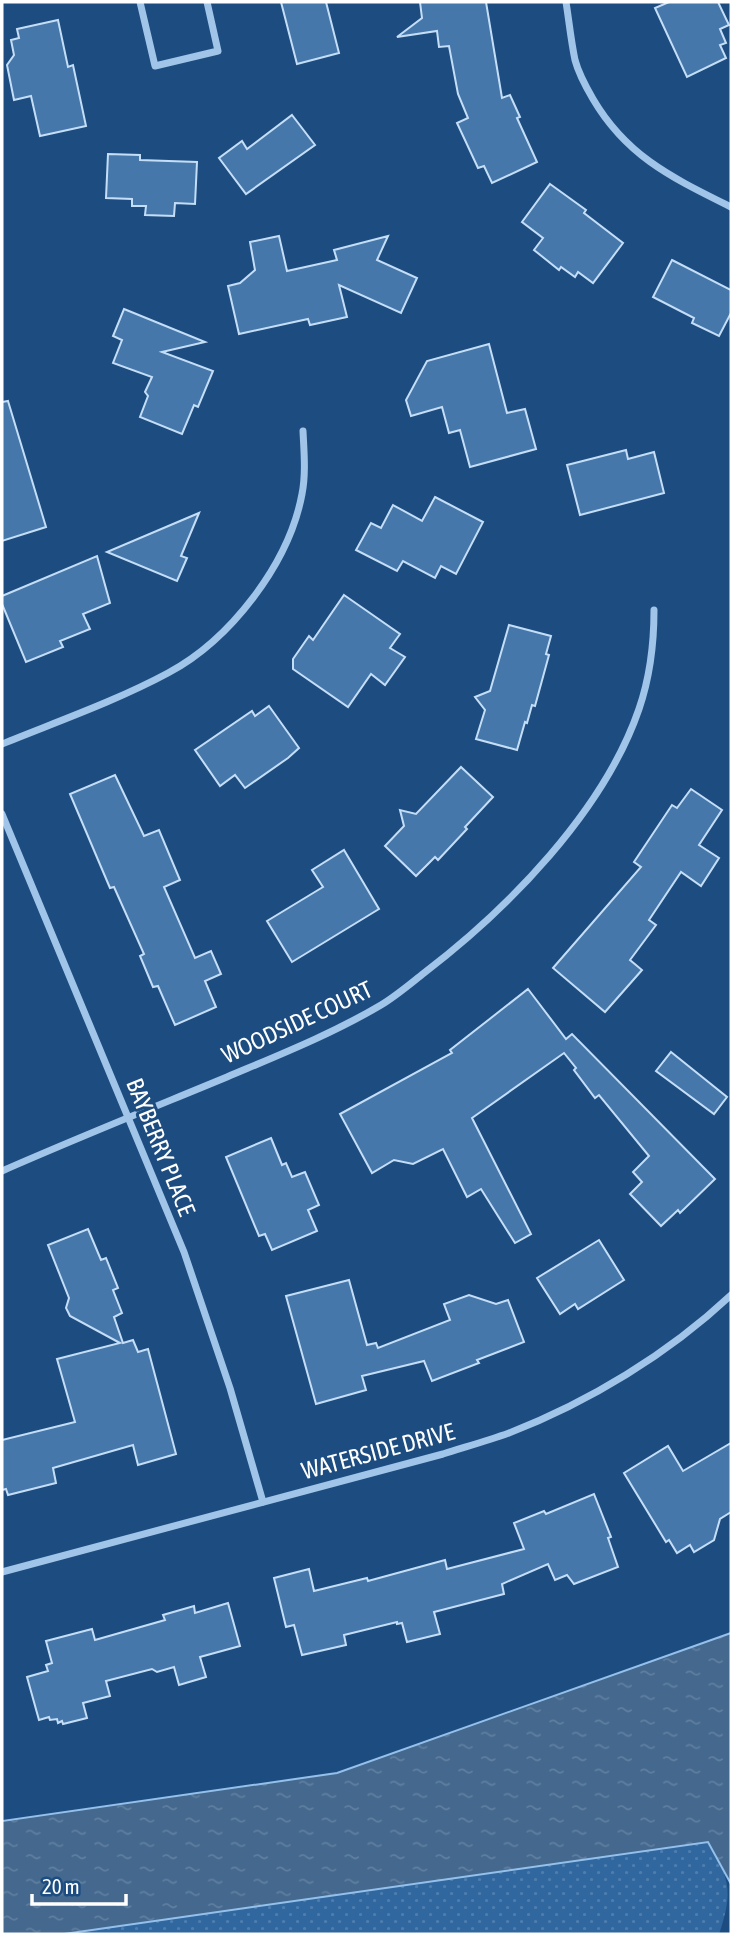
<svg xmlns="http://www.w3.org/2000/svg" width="733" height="1936" viewBox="0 0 733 1936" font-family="'Asap Condensed',sans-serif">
  <defs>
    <pattern id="grass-dots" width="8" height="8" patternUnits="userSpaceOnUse" patternTransform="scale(1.75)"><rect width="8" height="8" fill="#30679f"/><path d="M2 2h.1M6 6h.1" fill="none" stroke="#4f7ead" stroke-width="1.8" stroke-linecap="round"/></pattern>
    <pattern id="water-ripples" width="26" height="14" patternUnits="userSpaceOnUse" patternTransform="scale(1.75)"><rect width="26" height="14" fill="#44688e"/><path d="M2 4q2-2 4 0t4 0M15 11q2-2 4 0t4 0" fill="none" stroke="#607f9f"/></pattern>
  </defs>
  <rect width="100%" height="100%" fill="#1d4d80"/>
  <path fill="url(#grass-dots)" d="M709,1842C730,1881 733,1892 719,1934H64Z"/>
  <path fill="url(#water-ripples)" stroke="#94c0eb" stroke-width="2" d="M731,1633V1884L708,1842L64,1934H2V1821L337,1773Z"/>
  <g fill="#4577aa" stroke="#c5def7" stroke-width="2">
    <path d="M281,2H326L339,53L297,64Z"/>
    <path d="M420,2H486L502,98L510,95L520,117L517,118L537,162L492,183L484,166L478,168L457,123L468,118L458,94L449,46L439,47L437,31L397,37L422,18Z"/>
    <path d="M669,2H718L729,25L720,29L726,43L720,45L726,58L687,77L655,8Z"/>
    <path d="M58,20L68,67L73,65L86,126L40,136L31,96L14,100L7,65L14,55L11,40L19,38L17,29Z"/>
    <path d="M292,115L315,145L246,194L219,158L242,141L247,149Z"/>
    <path d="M108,154L140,155V160L197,162L195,204L175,203L174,216L145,215L146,206H132V199L106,198Z"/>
    <path d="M550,184L586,210L584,213L623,243L593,283L578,272L575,277L561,267L559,270L534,250L543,238L522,222Z"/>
    <path d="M279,236L287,271L337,260L334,250L388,236L377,260L417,278L401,313L339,285L347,317L310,325L308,319L239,334L228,286L240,283L255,270L250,242Z"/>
    <path d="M672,260L731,290V313L719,336L692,323L694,318L653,297Z"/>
    <path d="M124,309L205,342L162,352L213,371L198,407L194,405L182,434L140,417L148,396L145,392L152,377L113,363L122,340L113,336Z"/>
    <path d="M489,344L507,413L525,409L536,449L470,467L460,430L449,433L442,407L411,416L406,400L427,361Z"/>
    <path d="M8,401L46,527L2,541V402Z"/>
    <path d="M626,450L628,459L654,452L664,493L580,515L567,465Z"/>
    <path d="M435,497L483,522L456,574L441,566L435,578L403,561L397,571L356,550L371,523L381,528L393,505L422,521Z"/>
    <path d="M199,513L181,556L187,558L177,581L107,552Z"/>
    <path d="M97,556L110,603L83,614L90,629L60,641L63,647L26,662L2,604V596Z"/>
    <path d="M344,595L400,634L390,648L405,657L385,685L371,674L348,707L293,669V659L309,636L313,640Z"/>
    <path d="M509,625L551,636L546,654L549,655L535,706L532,705L527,723L525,722L517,750L476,739L485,710L475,697L490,691Z"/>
    <path d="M269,706L299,748L288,758L245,788L235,775L220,786L195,750L252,711L255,716Z"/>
    <path d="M461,767L493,797L465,827L467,829L438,860L435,857L416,876L385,846L404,826L400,810L416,814Z"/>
    <path d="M115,775L144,836L159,830L180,880L164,887L195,958L211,951L221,974L205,981L216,1007L175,1025L158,986L153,987L140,956L144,954L114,887L110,888L70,794Z"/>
    <path d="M691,789L722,810L699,845L719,858L701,886L681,872L649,920L656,925L630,960L642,970L605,1012L553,968L641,867L634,862L672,805L677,808Z"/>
    <path d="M344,850L379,909L292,962L267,921L323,887L312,870Z"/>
    <path d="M528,989L566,1039L572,1034L715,1179L680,1213L678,1210L661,1226L630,1194L642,1182L633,1172L649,1156L599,1095L595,1098L574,1070L576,1068L564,1053L472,1118L531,1234L515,1243L481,1189L467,1197L443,1149L413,1164L394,1160L372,1173L340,1114L452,1053L450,1050Z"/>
    <path d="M671,1052L727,1097L714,1114L656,1071Z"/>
    <path d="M271,1138L282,1165L286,1163L292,1177L305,1172L319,1205L308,1210L317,1231L272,1250L265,1234L259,1236L226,1157Z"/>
    <path d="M88,1229L101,1260L106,1258L118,1288L113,1290L122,1313L114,1317L123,1343L133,1340L138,1352L148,1349L176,1454L138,1465L133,1445L53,1468L56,1483L8,1495L6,1489L2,1490V1440L75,1422L57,1359L120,1343L70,1316L66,1308L69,1298L48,1245Z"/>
    <path d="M599,1240L624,1280L578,1309L575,1304L560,1314L537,1278Z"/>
    <path d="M349,1280L367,1345L376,1343L378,1348L450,1320L444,1304L469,1295L496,1304L508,1300L524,1342L477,1360L479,1363L432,1381L424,1361L362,1376L366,1390L316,1404L286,1296Z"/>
    <path d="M731,1443V1512L720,1519L714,1540L694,1552L690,1545L677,1553L669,1540L666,1542L624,1473L668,1446L683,1471Z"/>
    <path d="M594,1494L611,1537L608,1538L618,1567L574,1584L567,1575L555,1580L548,1564L502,1584L504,1594L434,1612L440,1634L407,1642L402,1623L397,1624V1622L344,1635L346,1645L302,1655L294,1625L286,1627L274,1578L309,1569L314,1591L367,1578L368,1581L445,1560L447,1569L524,1549L514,1523L544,1511L546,1514Z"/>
    <path d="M228,1603L240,1646L200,1657L206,1677L179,1685L174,1667L157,1672L152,1669L106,1681L110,1696L83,1703L87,1718L63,1724L62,1721L58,1723L57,1719L50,1720L49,1717L39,1720L27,1677L48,1671L46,1665L52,1663L46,1641L92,1629L95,1640L165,1620L163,1615L194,1606L195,1613Z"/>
  </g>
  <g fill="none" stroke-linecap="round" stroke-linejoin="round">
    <g stroke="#a1c5e9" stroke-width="7">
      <path d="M140,2L155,66L218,51L207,2"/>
      <path d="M566,2C569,21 571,41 575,60C579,75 586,87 593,99C627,157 673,178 731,207"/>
      <path d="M2,744C56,722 116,701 168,673C230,640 289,564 302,494C306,474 304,452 303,431"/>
      <path d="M2,814L184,1252L230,1388L263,1502"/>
      <path d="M2,1171C77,1138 152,1108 227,1077C279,1055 332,1034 381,1005C396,996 410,984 424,973C508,909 604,811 639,709C650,677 654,643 654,610"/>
      <path d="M2,1572L443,1454C465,1447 487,1441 509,1433C589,1402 668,1354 731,1295"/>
    </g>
  </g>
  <g text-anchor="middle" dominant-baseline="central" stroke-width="6" stroke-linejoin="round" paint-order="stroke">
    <g font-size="24" fill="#fff" stroke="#1d4d80">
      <text transform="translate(297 1022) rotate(-25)">WOODSIDE COURT</text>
      <text transform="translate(161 1147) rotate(68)">BAYBERRY PLACE</text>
      <text transform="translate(378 1451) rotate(-15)">WATERSIDE DRIVE</text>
    </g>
  </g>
  <rect width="733" height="1936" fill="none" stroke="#ffffff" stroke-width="7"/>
  <path d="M32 1894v10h94v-10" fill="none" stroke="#ffffff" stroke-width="3.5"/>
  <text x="42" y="1894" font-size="21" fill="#ffffff" stroke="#1d4d80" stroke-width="5" paint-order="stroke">20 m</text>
</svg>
